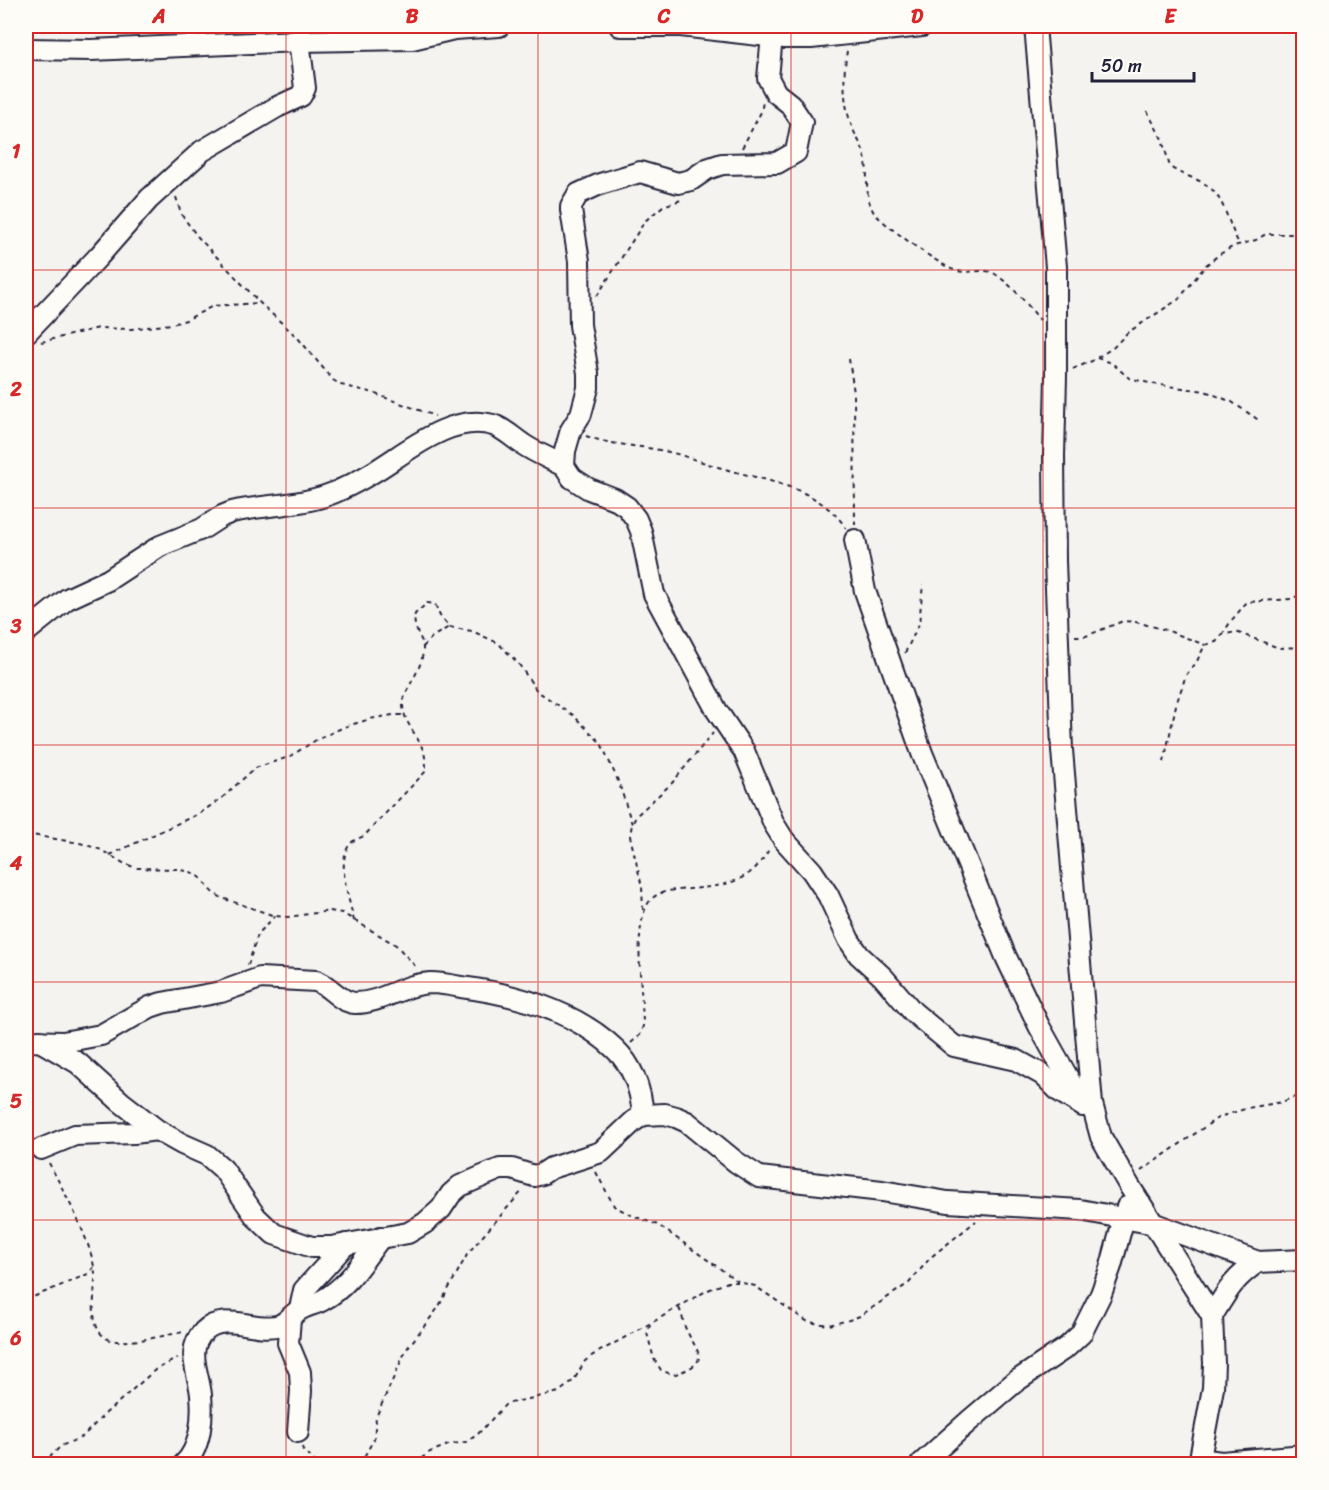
<svg xmlns="http://www.w3.org/2000/svg" width="1329" height="1490" viewBox="0 0 1329 1490" font-family="Sriracha,sans-serif">
  <rect width="100%" height="100%" fill="#f4f3ef"/>
  <filter id="ink" filterUnits="userSpaceOnUse"><feTurbulence type="fractalNoise" baseFrequency=".0167" numOctaves="2"/><feDisplacementMap in="SourceGraphic" scale="12" xChannelSelector="R" yChannelSelector="G"/><feConvolveMatrix kernelMatrix="1 2 1 2 8 2 1 2 1" color-interpolation-filters="sRGB"/></filter>
  <g filter="url(#ink)">
    <g fill="none" stroke-linecap="round" stroke-linejoin="round">
      <defs>
        <g id="minor">
          <path d="M620,26H681L785,38H811L922,26"/>
          <path d="M1035,26L1056,267V376L1054,455L1055,561L1062,750L1092,1104L1101,1137L1130,1187L1212,1316L1214,1363L1213,1388L1199,1464"/>
          <path d="M772,36L768,78L776,93L790,104L802,122L796,152L777,163L722,164L707,169L691,180L678,183L640,172L600,184L578,194L571,206V210L579,261L580,325L588,373V388L581,414L571,430L565,451L564,466L572,478L589,489L615,499L627,507L636,519L641,531L654,594L717,711L744,751L774,824L784,840L812,871L828,895L849,940L859,955L883,977L913,1012L954,1046L1016,1060L1043,1075L1059,1091L1083,1106"/>
          <path d="M26,49L91,50L299,41L412,39L454,29L499,26"/>
          <path d="M26,333L99,256L149,199L202,151L277,107L301,96L305,88L299,41"/>
          <path d="M855,540L865,591L922,753L1006,957L1039,1026L1082,1103"/>
          <path d="M26,632L67,599L108,580L160,546L202,529L222,516L232,512C267,504 307,506 340,490C351,485 362,479 372,473C406,453 450,413 493,425C505,429 513,438 524,445C536,453 551,459 564,466"/>
          <path d="M26,1041L63,1042L101,1035L150,1007L162,1003L221,992L260,978L316,981C331,986 339,1002 355,1003C382,1003 403,984 430,983C440,983 451,985 461,987C515,994 575,1011 615,1049C633,1066 641,1091 643,1115"/>
          <path d="M40,1041L78,1063L121,1102L157,1130L182,1144L207,1155L223,1169L256,1217L274,1234L312,1247H331L408,1233L425,1223L441,1209L451,1194L460,1186L483,1176L500,1169H512L534,1176L542,1174L551,1168L601,1152L634,1121L643,1115L665,1114L676,1117L687,1122L736,1162L759,1177L882,1191L948,1202L1080,1210L1155,1224L1258,1262L1304,1260"/>
          <path d="M41,1149L75,1135L134,1133L157,1130"/>
          <path d="M300,1309L304,1290L346,1244"/>
          <path d="M1212,1316C1227,1291 1234,1278 1258,1262"/>
          <path d="M290,1319L288,1343L300,1372L301,1391L298,1432"/>
          <path d="M1200,1459L1221,1462L1304,1455"/>
          <path d="M184,1464C201,1448 203,1417 201,1395C199,1373 185,1350 204,1331C224,1311 257,1333 280,1325C289,1321 293,1313 301,1309C308,1305 316,1304 323,1300C349,1286 363,1260 381,1237"/>
          <path d="M921,1464L969,1421L1015,1382L1067,1347L1081,1334L1101,1294L1111,1266L1127,1207"/>
        </g>
      </defs>
      <use href="#minor" stroke="#22223b" stroke-width="24"/>
      <g stroke="#22223b" stroke-width="2" stroke-dasharray="4.5 4.5" stroke-linecap="butt">
        <path d="M847,51C843,75 843,101 851,124C854,134 861,143 864,153C870,171 863,193 873,211C879,222 941,266 954,270C967,275 984,267 995,274C1012,285 1027,304 1040,320"/>
        <path d="M1147,111L1162,139L1170,167C1181,175 1197,178 1208,186C1226,200 1228,226 1240,245"/>
        <path d="M742,148L761,112L763,102"/>
        <path d="M176,197L181,214L197,236L260,303L298,338L333,380L341,385L370,392L435,416"/>
        <path d="M597,296L645,221L663,206L681,200"/>
        <path d="M41,342L99,328L131,329L172,324L186,320L213,306L260,303"/>
        <path d="M1097,358L1112,363L1129,378L1153,384L1205,391L1232,402L1260,421"/>
        <path d="M849,359L854,393L855,525"/>
        <path d="M1073,369L1092,361L1114,347L1127,333L1179,299L1206,265L1220,254L1234,246L1256,240L1266,234H1291L1304,231"/>
        <path d="M586,436C610,445 634,445 659,450C682,454 703,463 725,469C770,482 818,487 846,528"/>
        <path d="M1222,635L1231,621L1247,602L1292,599L1299,595"/>
        <path d="M1075,636H1086L1123,621L1136,622L1166,630L1205,645"/>
        <path d="M423,647L432,637L449,627"/>
        <path d="M905,653L919,624L923,584"/>
        <path d="M1164,762L1176,705L1186,675L1196,663L1205,645L1216,642L1222,635L1236,632L1279,648L1304,647"/>
        <path d="M26,834L80,843L99,849L125,864L137,868L177,869L191,872L200,877L212,892L222,898L275,916L288,917L330,911L342,913L396,945L417,968"/>
        <path d="M110,855L200,813L222,798L255,768L289,757L316,740L344,727L370,719L393,715H406"/>
        <path d="M643,910L642,887L630,836L632,824L637,815L672,783L713,733"/>
        <path d="M354,921C350,901 335,860 351,843C354,840 360,838 364,836L426,771C426,767 426,762 425,757C422,739 404,725 403,706C403,689 423,671 423,649C423,636 412,631 415,614L427,603L435,604L440,616L449,627L472,631L498,643L518,663L537,691L573,715L601,743L619,783L632,824"/>
        <path d="M248,965L258,934L275,916"/>
        <path d="M631,1043L640,1035L643,1026C643,996 632,926 649,902C654,895 660,893 668,891C710,886 749,891 770,847"/>
        <path d="M49,1163C65,1194 91,1239 95,1273C96,1293 87,1326 106,1338C119,1347 166,1335 183,1332"/>
        <path d="M1141,1171L1219,1117L1248,1108L1282,1102L1304,1093"/>
        <path d="M596,1172L614,1206L633,1216L658,1225L739,1282"/>
        <path d="M26,1300L88,1274L94,1267"/>
        <path d="M679,1308C682,1314 683,1321 685,1327C697,1354 714,1361 673,1375L661,1370L654,1359L647,1333L651,1323L708,1290L728,1282H739L755,1286L808,1322L829,1325L849,1320L860,1316L909,1283L931,1257L976,1221"/>
        <path d="M302,1447L303,1450L317,1464"/>
        <path d="M43,1464L61,1446L82,1437L106,1413L155,1370L178,1358"/>
        <path d="M360,1464L374,1439L376,1417L406,1350L438,1308L468,1253L523,1190"/>
        <path d="M414,1464L430,1452L448,1445L466,1442L477,1435L506,1404L559,1392L574,1380L585,1361L593,1355L651,1323"/>
        <path d="M1152,1464L1184,1461"/>
      </g>
      <use href="#minor" stroke="#fdfcf7" stroke-width="20"/>
    </g>
  </g>
  <path fill="none" stroke="#d62828" stroke-width="1.5" stroke-opacity="0.55" d="M286,26V1464M538,26V1464M791,26V1464M1043,26V1464M26,270H1304M26,508H1304M26,745H1304M26,982H1304M26,1220H1304"/>
  <rect width="1329" height="1490" fill="none" stroke="#fdfcf7" stroke-width="66"/>
  <path d="M1092 72v9h102v-9" fill="none" stroke="#22223b" stroke-width="3"/>
  <text x="1101" y="72" font-size="18" fill="#22223b" stroke="#fdfcf7" stroke-width="4.5" paint-order="stroke">50 m</text>
  <rect x="33" y="33" width="1263" height="1424" fill="none" stroke="#d62828" stroke-width="2"/>
  <g font-size="20" text-anchor="middle" font-weight="bold" fill="#d62828">
    <text x="159" y="23">A</text>
    <text x="412" y="23">B</text>
    <text x="664" y="23">C</text>
    <text x="917" y="23">D</text>
    <text x="1170" y="23">E</text>
    <text x="16" y="158">1</text>
    <text x="16" y="396">2</text>
    <text x="16" y="633">3</text>
    <text x="16" y="870">4</text>
    <text x="16" y="1108">5</text>
    <text x="16" y="1345">6</text>
  </g>
</svg>
